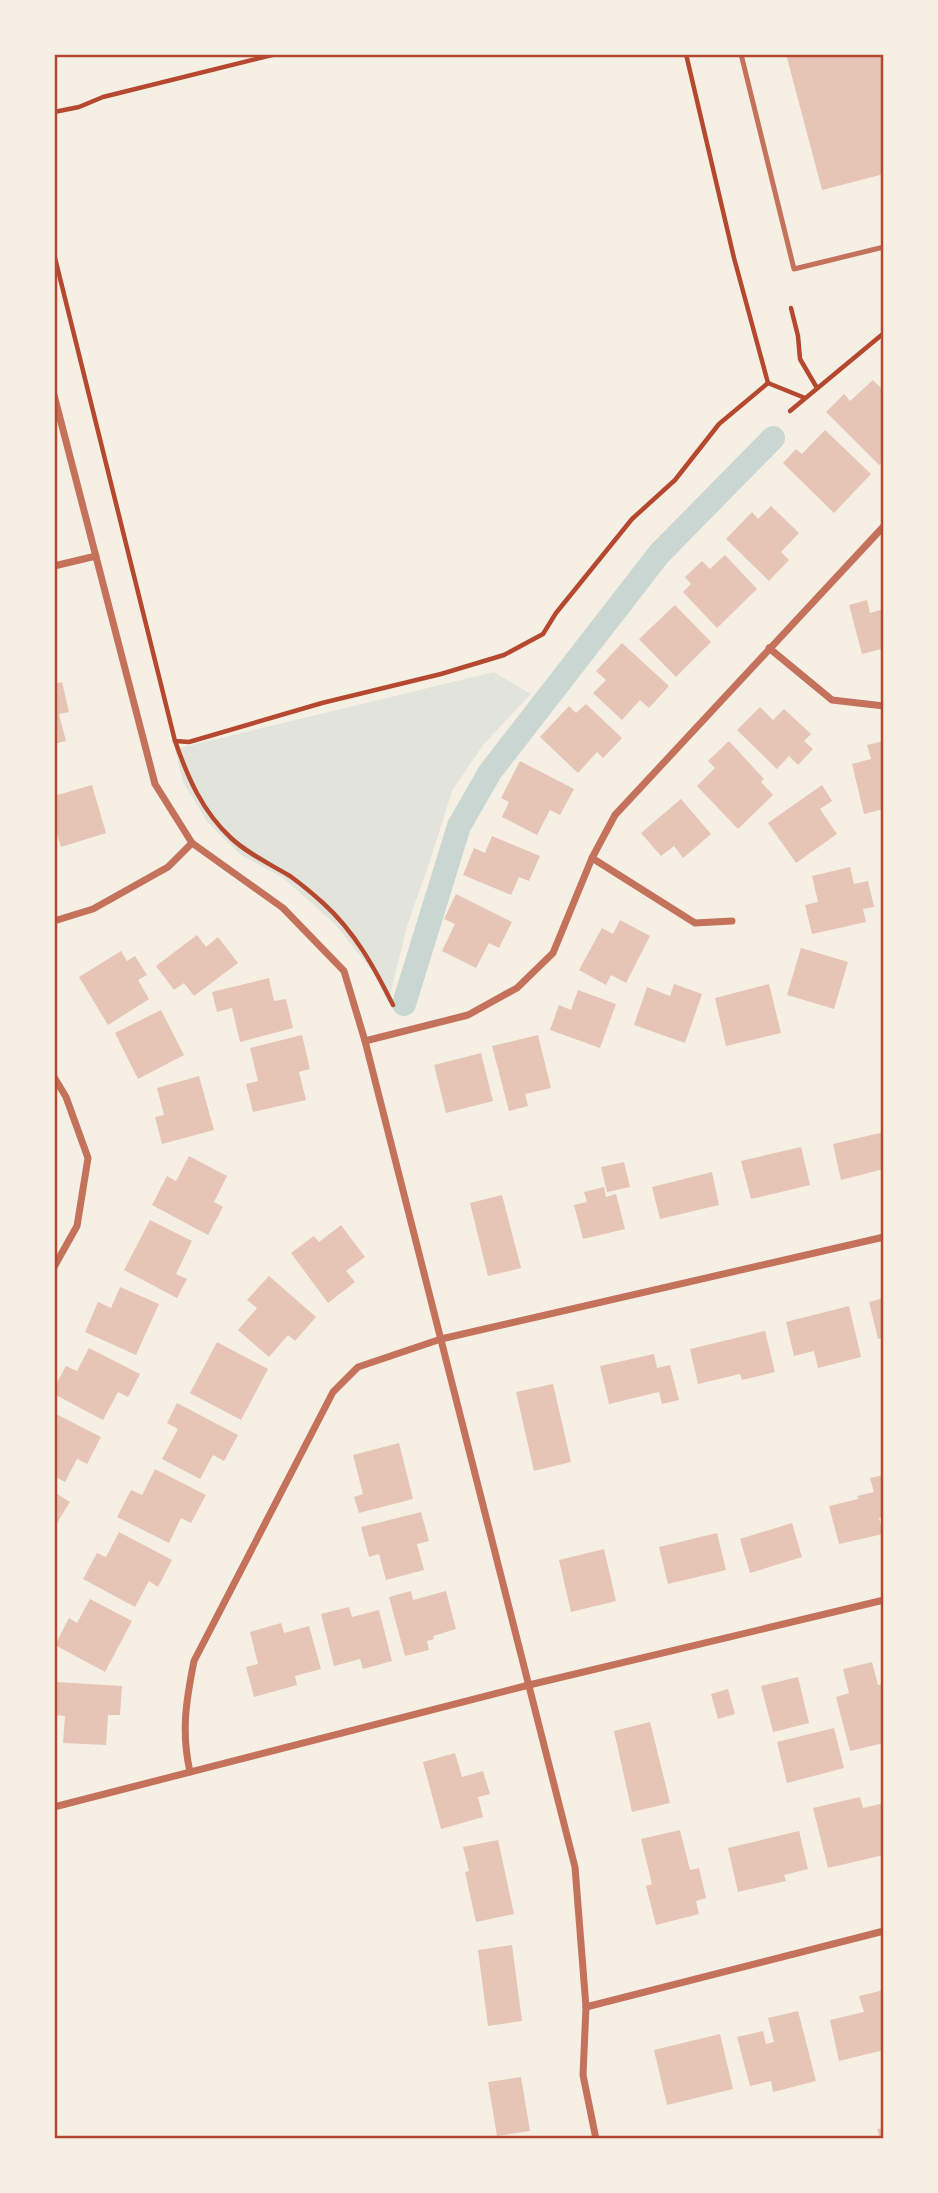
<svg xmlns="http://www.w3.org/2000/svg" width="938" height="2193" viewBox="0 0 938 2193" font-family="Signika,sans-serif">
  <rect width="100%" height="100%" fill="#f6efe4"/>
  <path fill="#e2e4dc" d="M494,672L531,694L483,745L452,791L430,861L408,923L388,1003L374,973L334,923L283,878L241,855L208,823L183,782L175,749Z"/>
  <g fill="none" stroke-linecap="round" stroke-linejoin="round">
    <path stroke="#c9d6d2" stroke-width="24" d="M404,1004L459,826L490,772L659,554L773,438"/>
  </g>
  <g fill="#e6c5b7">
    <path d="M786,54H884V174L822,190Z"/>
    <path d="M873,380L884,391V460L879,465L826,412L844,394L850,401Z"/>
    <path d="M825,430L871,474L834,513L783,463L796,449L802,454Z"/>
    <path d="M771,506L799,533L781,552L789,560L769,581L726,539L752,512L758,519Z"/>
    <path d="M725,555L757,589L717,628L683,592L691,584L685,577L702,561L710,569Z"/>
    <path d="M867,600L870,613L884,609V656L881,649L862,654L849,605Z"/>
    <path d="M675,605L711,642L676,677L639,639Z"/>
    <path d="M622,643L669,686L649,708L640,700L622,720L593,693L606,680L596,671Z"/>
    <path d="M62,682L69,712L59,714L66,741L54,744V684Z"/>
    <path d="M586,704L622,738L603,758L597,752L578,773L540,737L569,706L576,713Z"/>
    <path d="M760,707L773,720L784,709L811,734L804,741L813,749L798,765L789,756L777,769L737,730Z"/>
    <path d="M729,741L764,779L761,782L773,795L738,829L697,786L715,768L708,761Z"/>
    <path d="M884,741V809L864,814L852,764L871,759L867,745Z"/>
    <path d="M520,761L574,789L560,815L550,810L537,835L502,817L509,802L501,798Z"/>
    <path d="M92,785L106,833L61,847L54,824V796Z"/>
    <path d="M822,785L832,801L820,809L837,834L796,863L768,823Z"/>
    <path d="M681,799L711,834L683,858L674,846L661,856L641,833Z"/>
    <path d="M492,836L540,856L529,881L519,877L511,895L463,875L474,848L485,853Z"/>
    <path d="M850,867L854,884L868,881L874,907L863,909L866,922L812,934L805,905L818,902L812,876Z"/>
    <path d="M456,894L512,922L499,948L489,943L476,968L442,951L455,924L444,919Z"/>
    <path d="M620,920L650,936L626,983L611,975L606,985L579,970L602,928L613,934Z"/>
    <path d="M197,935L206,947L218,937L238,963L194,996L184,983L174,990L156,966Z"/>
    <path d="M801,948L848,962L834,1009L787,995Z"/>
    <path d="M121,951L127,961L135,956L147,975L138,980L149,999L108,1025L79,977Z"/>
    <path d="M269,978L274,1001L286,999L293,1028L240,1042L232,1008L217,1012L212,992Z"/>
    <path d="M674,984L702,994L685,1043L634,1025L647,987L670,996Z"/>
    <path d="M769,984L781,1033L726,1046L715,998Z"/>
    <path d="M578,990L616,1004L600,1048L550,1030L559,1005L571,1010Z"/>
    <path d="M161,1010L184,1055L138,1079L115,1033Z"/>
    <path d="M302,1035L310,1069L299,1072L306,1100L253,1112L246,1084L258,1081L250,1048Z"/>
    <path d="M538,1035L551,1088L525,1094L528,1106L509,1111L492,1046Z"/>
    <path d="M481,1053L493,1101L446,1113L434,1065Z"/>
    <path d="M199,1076L214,1130L162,1144L155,1117L164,1115L157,1088Z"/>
    <path d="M884,1132V1169L841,1180L833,1144Z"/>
    <path d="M801,1147L810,1185L751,1199L741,1161Z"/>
    <path d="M189,1156L227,1176L214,1202L223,1207L208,1235L152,1205L167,1176L176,1181Z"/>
    <path d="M624,1162L630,1187L607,1192L601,1167Z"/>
    <path d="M712,1172L719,1205L660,1219L652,1187Z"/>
    <path d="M604,1187L606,1197L616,1194L625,1229L583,1239L574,1205L587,1202L584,1192Z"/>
    <path d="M502,1195L521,1268L488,1276L470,1203Z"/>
    <path d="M150,1220L192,1241L176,1274L187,1279L177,1298L124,1270Z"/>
    <path d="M341,1225L365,1257L346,1271L355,1282L328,1303L291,1253L314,1236L319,1242Z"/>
    <path d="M269,1276L316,1317L295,1341L288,1335L269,1357L238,1330L257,1308L247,1300Z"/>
    <path d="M120,1287L159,1304L136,1355L85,1332L98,1302L111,1308Z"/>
    <path d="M884,1298V1338L878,1339L869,1302Z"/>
    <path d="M849,1306L861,1357L818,1368L814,1351L794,1356L786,1322Z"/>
    <path d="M765,1331L775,1372L742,1380L740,1374L698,1384L690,1349Z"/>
    <path d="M217,1342L268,1369L241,1420L190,1393Z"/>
    <path d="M89,1348L140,1374L128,1397L118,1392L103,1420L54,1394V1388L66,1366L77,1371Z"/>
    <path d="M654,1354L657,1368L670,1365L679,1400L662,1404L659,1392L609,1404L600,1366Z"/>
    <path d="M553,1384L571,1462L534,1471L516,1392Z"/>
    <path d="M177,1403L238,1435L224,1461L213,1455L200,1479L162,1459L178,1429L167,1423Z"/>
    <path d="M54,1413L101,1437L87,1464L77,1459L65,1482L54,1476Z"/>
    <path d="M399,1443L413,1499L359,1513L354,1497L363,1494L353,1455Z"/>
    <path d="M155,1469L206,1495L191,1523L181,1518L169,1543L117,1517L131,1490L142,1495Z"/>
    <path d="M884,1475V1517L879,1518L883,1534L839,1544L829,1506L858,1499L857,1496L874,1492L870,1478Z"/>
    <path d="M54,1492L70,1502L54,1528Z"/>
    <path d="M421,1512L429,1541L417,1544L424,1570L386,1580L379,1554L369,1557L361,1527Z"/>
    <path d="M792,1523L802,1557L750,1573L740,1539Z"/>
    <path d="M119,1532L172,1560L158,1587L149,1581L135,1607L83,1579L97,1553L106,1557Z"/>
    <path d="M717,1533L726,1570L668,1584L659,1547Z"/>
    <path d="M604,1549L616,1601L571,1612L559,1560Z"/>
    <path d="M411,1591L413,1600L446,1591L456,1629L433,1636L434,1639L427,1641L429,1650L405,1656L389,1597Z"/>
    <path d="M90,1599L132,1621L105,1672L55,1645L69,1618L77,1623Z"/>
    <path d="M349,1607L352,1617L379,1610L392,1661L363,1669L360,1659L334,1666L321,1614Z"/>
    <path d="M281,1623L284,1633L309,1626L321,1669L295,1676L297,1685L254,1697L246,1667L258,1664L250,1632Z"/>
    <path d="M872,1662L878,1685L884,1684V1743L850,1751L836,1697L849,1693L843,1669Z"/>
    <path d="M798,1677L809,1723L773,1732L761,1686Z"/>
    <path d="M56,1682L122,1686L120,1715H108L106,1745L63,1743L65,1716L54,1715Z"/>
    <path d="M728,1689L735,1714L718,1719L711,1694Z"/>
    <path d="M650,1722L670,1803L632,1812L614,1731Z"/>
    <path d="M834,1728L844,1768L787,1783L777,1742Z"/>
    <path d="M455,1753L462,1777L483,1771L490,1794L478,1797L483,1817L441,1829L423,1762Z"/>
    <path d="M860,1797L863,1808L884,1803V1855L828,1868L813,1808Z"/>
    <path d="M680,1830L690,1870L699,1868L706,1898L696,1901L699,1914L656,1925L646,1886L652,1884L641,1839Z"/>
    <path d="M799,1831L808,1869L784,1875L786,1881L738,1892L728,1848Z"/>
    <path d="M498,1840L514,1914L476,1922L465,1872L469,1871L463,1847Z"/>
    <path d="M512,1945L522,2021L488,2026L478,1950Z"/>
    <path d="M884,1990V2050L839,2061L830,2020L864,2012L859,1996Z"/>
    <path d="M798,2011L816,2081L773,2092L771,2081L750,2086L737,2037L763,2031L766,2044L774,2042L768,2018Z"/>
    <path d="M720,2034L733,2089L667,2105L654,2050Z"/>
    <path d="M521,2077L530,2131L497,2136L488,2082Z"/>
    <path d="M884,2128V2139H880L877,2129Z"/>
  </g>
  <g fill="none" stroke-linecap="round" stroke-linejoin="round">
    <g stroke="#b5482f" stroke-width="4.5">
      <path d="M686,54L734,258L768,383L805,398"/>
      <path d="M54,112L79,107L103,97L276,54"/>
      <path d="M54,254L175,741L189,742L322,703L441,674L504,655L543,634L556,613L632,519L675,480L719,424L768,383"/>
      <path d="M791,308L798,336L800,359L817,388"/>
      <path d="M790,411L884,333"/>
      <path d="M175,741C188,778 202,811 231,838C248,854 270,864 290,876C301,884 313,894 323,903C355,932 374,967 393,1005"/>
    </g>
    <path stroke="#c5725c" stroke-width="5" d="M741,54L794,269L884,247"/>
    <g stroke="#c5725c" stroke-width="7">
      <path d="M54,395L155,784L192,843L283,908L344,971L365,1041L575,1867L586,2007L583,2075L596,2139"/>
      <path d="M54,566L96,556"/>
      <path d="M769,648L832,700L884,706"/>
      <path d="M592,858L695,923L732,921"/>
      <path d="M54,921L93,909L168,867L192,843"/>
      <path d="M365,1041L468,1015L517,988L553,953L592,858L615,815L884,526"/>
      <path d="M54,1077L66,1097L88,1158L77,1226L54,1267"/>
      <path d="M190,1772C181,1732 186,1701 194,1661L333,1392L358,1367L441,1339L884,1237"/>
      <path d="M54,1807L529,1685L884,1600"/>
      <path d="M586,2007L884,1931"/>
    </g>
  </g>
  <rect width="938" height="2193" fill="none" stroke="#f6efe4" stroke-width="112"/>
  <rect x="56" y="56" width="826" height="2081" fill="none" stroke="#b5482f" stroke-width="2.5"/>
</svg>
